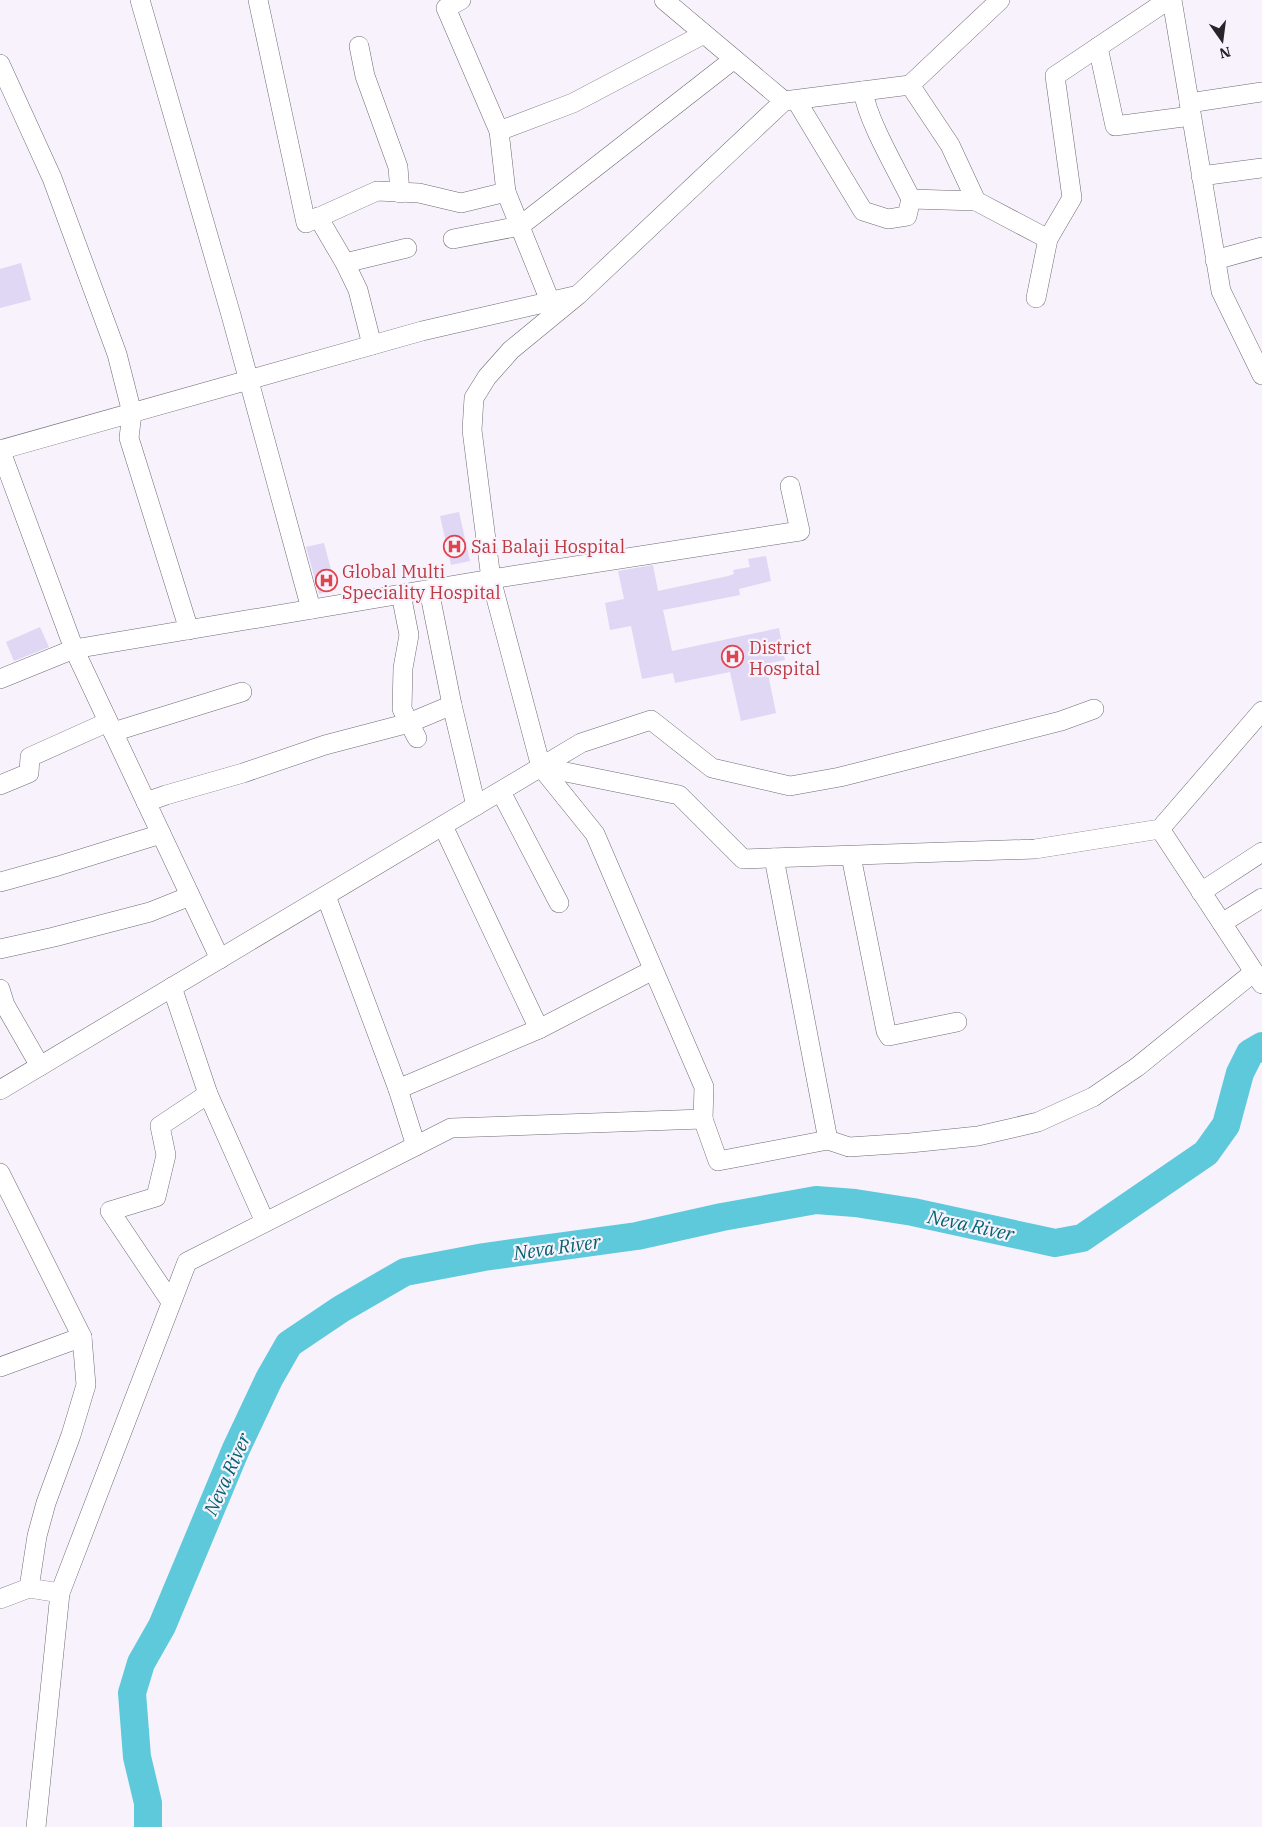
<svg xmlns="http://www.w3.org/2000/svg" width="1262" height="1827" viewBox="0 0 1262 1827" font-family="'IBM Plex Serif',serif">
  <rect width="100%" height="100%" fill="#f7f2fc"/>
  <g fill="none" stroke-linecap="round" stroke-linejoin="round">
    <path stroke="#5ec9db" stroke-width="28" d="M148,1827V1803L137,1757L132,1693L141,1663L162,1626L236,1449L269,1379L289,1344L341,1309L405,1272L484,1257L637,1236L722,1217L816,1200L855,1203L913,1212L1055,1243L1082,1238L1206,1153L1226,1125L1240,1073L1250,1053L1262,1046"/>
  </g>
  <g fill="#dfd7f4">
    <path d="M21,263L31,300L0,308V269Z"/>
    <path d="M459,512L470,561L451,565L440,516Z"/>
    <path d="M324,543L336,589L319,594L306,547Z"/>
    <path d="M766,556L771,581L739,589L740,595L663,610L672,651L779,628L785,660L766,664L776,713L741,721L730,672L675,683L673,673L642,679L631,626L610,630L605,603L624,599L618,571L653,565L658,591L728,576L734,574L733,570L750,567L748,559Z"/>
    <path d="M40,627L49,647L14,661L6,642Z"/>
  </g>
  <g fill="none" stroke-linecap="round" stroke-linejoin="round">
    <defs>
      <g id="minor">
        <path d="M140,0L231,315L311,609"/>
        <path d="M258,0L306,223L377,191L419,193L461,203L506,192L550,301"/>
        <path d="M461,0L446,8L499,131L506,192"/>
        <path d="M664,0L784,101"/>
        <path d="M1000,0L910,85L784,101L578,295L511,350L487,377L474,398L472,430L491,579L541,767L679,795L743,859L1035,849L1160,829L1262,711"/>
        <path d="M1172,0L1221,291L1262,375"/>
        <path d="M359,46L365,76L398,167L400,193"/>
        <path d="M1098,47L1115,126L1191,116"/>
        <path d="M0,64L52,178L117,354L132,413L129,438L189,630"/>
        <path d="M910,85L950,145L976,201L1048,239"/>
        <path d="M863,91C868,122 897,170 911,199L976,201"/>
        <path d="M796,100L863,211L888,219L907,216L911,199"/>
        <path d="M1189,103L1262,92"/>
        <path d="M499,131L573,103L704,34"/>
        <path d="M1201,176L1262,168"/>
        <path d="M318,217L345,263L358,290L372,345"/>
        <path d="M453,239L520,226L734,59"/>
        <path d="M1215,260L1262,247"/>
        <path d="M345,263L407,248"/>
        <path d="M1036,298L1048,239L1072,198L1055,76L1168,0"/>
        <path d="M0,449L74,649L220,959"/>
        <path d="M0,450L422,331L574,296"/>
        <path d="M429,590L452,705L476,806"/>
        <path d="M401,594L409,635L403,668L402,709L417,738"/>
        <path d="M0,679L74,649L491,579L800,531L790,486"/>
        <path d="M113,732L242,692"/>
        <path d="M0,785L29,773L30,757L108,722"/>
        <path d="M501,792L559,903"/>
        <path d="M146,802L166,795L243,773L325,745L409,723L452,705"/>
        <path d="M443,826L539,1029L653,970"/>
        <path d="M1160,829L1262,984"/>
        <path d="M851,856L886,1031L889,1036L957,1022"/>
        <path d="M774,858L828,1140L849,1147L910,1143L978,1136L1038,1122L1093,1097L1137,1067L1254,972"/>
        <path d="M0,882L58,866L161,834"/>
        <path d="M1201,892L1262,852"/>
        <path d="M326,896L398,1089"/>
        <path d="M1222,923L1262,898"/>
        <path d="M0,949L54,937L150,912L190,896"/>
        <path d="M172,987L208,1094L265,1222"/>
        <path d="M0,989L5,1005L40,1066"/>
        <path d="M0,1090L581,743L651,720L712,768L790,786L840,777L1061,721L1094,709"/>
        <path d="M703,1119L718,1161L828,1140"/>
        <path d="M416,1146L398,1089L539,1029"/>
        <path d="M0,1173L82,1337"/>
        <path d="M171,1302L110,1211L156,1197L166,1155L160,1126L208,1094"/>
        <path d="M0,1367L82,1337L86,1385L71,1435L46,1503L37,1536L29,1588L60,1593"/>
        <path d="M0,1599L29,1588"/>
        <path d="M36,1827L60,1593L187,1262L451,1128L703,1119L704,1087L595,834L541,767"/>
      </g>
    </defs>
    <use href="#minor" stroke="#6f6b73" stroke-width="20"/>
    <use href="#minor" stroke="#fff" stroke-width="19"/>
  </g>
  <defs>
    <symbol id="hospital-ring" viewBox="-11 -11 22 22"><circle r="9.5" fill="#f7f2fc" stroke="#e0444e" stroke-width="1.5"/><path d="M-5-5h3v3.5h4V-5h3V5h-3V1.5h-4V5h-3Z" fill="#e0444e"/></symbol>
  </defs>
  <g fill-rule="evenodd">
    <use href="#hospital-ring" x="442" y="534" width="25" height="25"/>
    <use href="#hospital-ring" x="314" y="568" width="25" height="25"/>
    <use href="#hospital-ring" x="720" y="644" width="25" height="25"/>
  </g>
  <g text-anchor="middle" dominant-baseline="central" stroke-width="4.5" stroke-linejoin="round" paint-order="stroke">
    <g font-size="18" fill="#be3a42" stroke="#f7f2fc" text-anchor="start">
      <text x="471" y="546">Sai Balaji Hospital</text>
      <text x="342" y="571">Global Multi<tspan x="342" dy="21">Speciality Hospital</tspan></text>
      <text x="749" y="647">District<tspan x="749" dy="21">Hospital</tspan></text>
    </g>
    <g font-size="19" font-style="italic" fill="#00626e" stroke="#f7f2fc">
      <text transform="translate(971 1225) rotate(12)">Neva River</text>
      <text transform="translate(557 1247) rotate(-8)">Neva River</text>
      <text transform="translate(227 1474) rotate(-66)">Neva River</text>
    </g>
  </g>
  <g transform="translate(1222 40) rotate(166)" stroke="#f7f2fc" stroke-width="4" paint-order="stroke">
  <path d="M0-4L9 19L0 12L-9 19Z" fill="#272529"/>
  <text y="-8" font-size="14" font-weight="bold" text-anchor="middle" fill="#272529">N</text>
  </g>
</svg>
